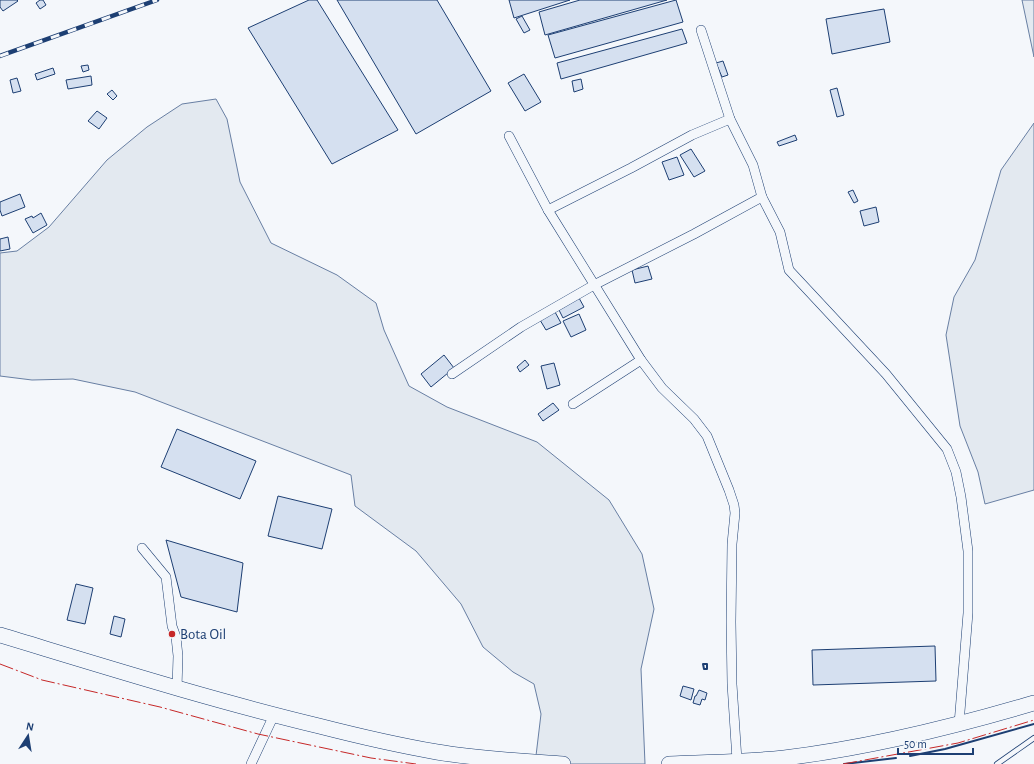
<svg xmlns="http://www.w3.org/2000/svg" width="1034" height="764" viewBox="0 0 1034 764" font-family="'Alegreya Sans',sans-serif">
  <rect width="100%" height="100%" fill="#f4f7fb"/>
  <g fill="#e3e9f0" stroke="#687fa3">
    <path d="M1022,0H1034V57Z"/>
    <path d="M216,99L227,119L240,182L271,243L337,275L376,303L384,330L409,386L447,407L537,442L609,500L642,554L654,609L641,669L645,764H535L541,714L534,684L513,672L483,647L461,604L416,551L355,506L351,475L135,392L73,379L32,380L0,376V253L17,251L49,227L107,160L147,127L182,104Z"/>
    <path d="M1034,123V490L985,504L978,472L960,426L946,335L954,297L975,260L1001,170Z"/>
  </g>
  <g fill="#d5e0f0" stroke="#1d3f73">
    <path d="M0,0H17L18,1L3,11L0,7Z"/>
    <path d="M40,0H43L46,5L40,9L36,3Z"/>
    <path d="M309,0H317L398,130L332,164L248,28Z"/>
    <path d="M337,0H437L491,91L416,134Z"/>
    <path d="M509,0H570L514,18Z"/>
    <path d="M580,0H667L545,35L539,12Z"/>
    <path d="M676,0L683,22L555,58L548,35Z"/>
    <path d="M884,9L890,42L832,54L826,19Z"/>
    <path d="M522,16L530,30L524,33L516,19Z"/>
    <path d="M682,29L687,43L561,79L557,63Z"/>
    <path d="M723,61L728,75L722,77L716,63Z"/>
    <path d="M88,65L89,70L83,72L81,66Z"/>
    <path d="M53,68L55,74L37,80L35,74Z"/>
    <path d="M524,74L541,102L525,111L508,83Z"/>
    <path d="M91,76L92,85L68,89L66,80Z"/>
    <path d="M17,78L21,91L13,93L10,80Z"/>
    <path d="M581,79L583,89L574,92L572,81Z"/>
    <path d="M837,88L844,115L837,117L830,90Z"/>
    <path d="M112,90L117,96L113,100L107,94Z"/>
    <path d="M97,111L107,118L99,129L88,121Z"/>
    <path d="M795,135L797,140L779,146L777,142Z"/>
    <path d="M691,149L705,171L694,177L680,155Z"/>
    <path d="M677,157L684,175L669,180L662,162Z"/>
    <path d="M853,190L858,201L854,203L848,192Z"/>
    <path d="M20,194L25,207L2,216L0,210V202Z"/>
    <path d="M876,207L879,222L864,226L860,211Z"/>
    <path d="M41,213L47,225L33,233L25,219L32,216L33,218Z"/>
    <path d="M8,237L10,249L0,251V239Z"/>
    <path d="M648,266L652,279L635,283L632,270Z"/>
    <path d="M579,298L584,307L563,318L559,310Z"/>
    <path d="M555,312L561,323L546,330L540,320Z"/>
    <path d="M579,314L586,330L571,337L563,321Z"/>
    <path d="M444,355L454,368L431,387L421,374Z"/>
    <path d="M525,360L529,365L520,372L517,367Z"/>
    <path d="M554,363L560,385L547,389L541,366Z"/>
    <path d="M553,403L559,410L543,421L538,414Z"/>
    <path d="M177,429L256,461L240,499L161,467Z"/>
    <path d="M278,496L332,509L322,549L268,536Z"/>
    <path d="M166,540L243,563L237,612L181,597Z"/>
    <path d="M76,584L93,588L85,624L67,620Z"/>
    <path d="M114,616L125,619L121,637L110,634Z"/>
    <path d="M935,646L936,681L813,685L812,650Z"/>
    <path d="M683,686L694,689L691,700L680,696Z"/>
    <path d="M699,690L707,693L705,700L702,699L700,705L693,703L695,696H696Z"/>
  </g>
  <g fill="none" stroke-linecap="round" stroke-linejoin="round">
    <defs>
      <path id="service" d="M997,764L1034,738"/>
      <g id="minor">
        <path d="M701,30L730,119L753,165L762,197L780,232L789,270L886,374L947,449L956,472L961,497L968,551V613L959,724"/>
        <path d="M509,136L548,210L641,360L662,388L694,419L707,436L729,490L734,505L735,513L732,544L731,622L732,684L737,760"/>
        <path d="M548,210L631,168L692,135L730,119"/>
        <path d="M452,374L521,327L594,285L694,234L762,197"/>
        <path d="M573,404L641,360"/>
        <path d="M142,548L166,577L172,626L176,637L178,656L177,688"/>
        <path d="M251,764L274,715"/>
      </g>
      <g id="trunk">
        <path d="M0,635C106,667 211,700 319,726C358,736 397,745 437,752C478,759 521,761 563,764"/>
        <path d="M669,764C707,762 747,762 784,758C869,748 953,727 1034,703"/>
      </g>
    </defs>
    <use href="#service" stroke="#1d3f73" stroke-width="6"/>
    <use href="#minor" stroke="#1d3f73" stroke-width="10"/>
    <use href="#trunk" stroke="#1d3f73" stroke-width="16"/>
    <use href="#service" stroke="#f4f7fb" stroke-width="4.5"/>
    <use href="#minor" stroke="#f4f7fb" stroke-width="9"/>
    <use href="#trunk" stroke="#f4f7fb" stroke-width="15"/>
    <defs>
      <path id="rail" d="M0,56L157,0"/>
    </defs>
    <use href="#rail" stroke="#1d3f73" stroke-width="4.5"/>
    <use href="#rail" stroke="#f4f7fb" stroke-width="3" stroke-dasharray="9" stroke-linecap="butt"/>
    <g stroke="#1d3f73" stroke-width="2">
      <path d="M703,664H707V669H704Z"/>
      <path d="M910,756L945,749L1034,724"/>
      <path d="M844,764L896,758"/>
    </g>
    <g stroke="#c62828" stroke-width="1" stroke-dasharray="14 3 2 3" stroke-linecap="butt">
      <path d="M0,664L42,680L160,707L258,734L371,758L416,764"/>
      <path d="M843,764L958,743L1034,720"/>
    </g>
  </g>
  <circle fill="#c62828" stroke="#f4f7fb" stroke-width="1.5" cx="172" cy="634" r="4"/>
  <g text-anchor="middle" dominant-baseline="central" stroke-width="3" stroke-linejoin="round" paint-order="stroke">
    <g font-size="15" fill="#1d3f73" stroke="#f4f7fb" text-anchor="start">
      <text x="180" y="634">Bota Oil</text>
    </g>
  </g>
  <g transform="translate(28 736) rotate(12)" stroke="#f4f7fb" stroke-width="3" paint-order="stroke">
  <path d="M0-3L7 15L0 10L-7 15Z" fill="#1d3f73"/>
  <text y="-6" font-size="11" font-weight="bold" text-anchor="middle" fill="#1d3f73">N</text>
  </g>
  <path d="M898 748v6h75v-6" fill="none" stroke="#1d3f73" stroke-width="2"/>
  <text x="904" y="748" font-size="12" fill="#1d3f73" stroke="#f4f7fb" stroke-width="3" paint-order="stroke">50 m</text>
</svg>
